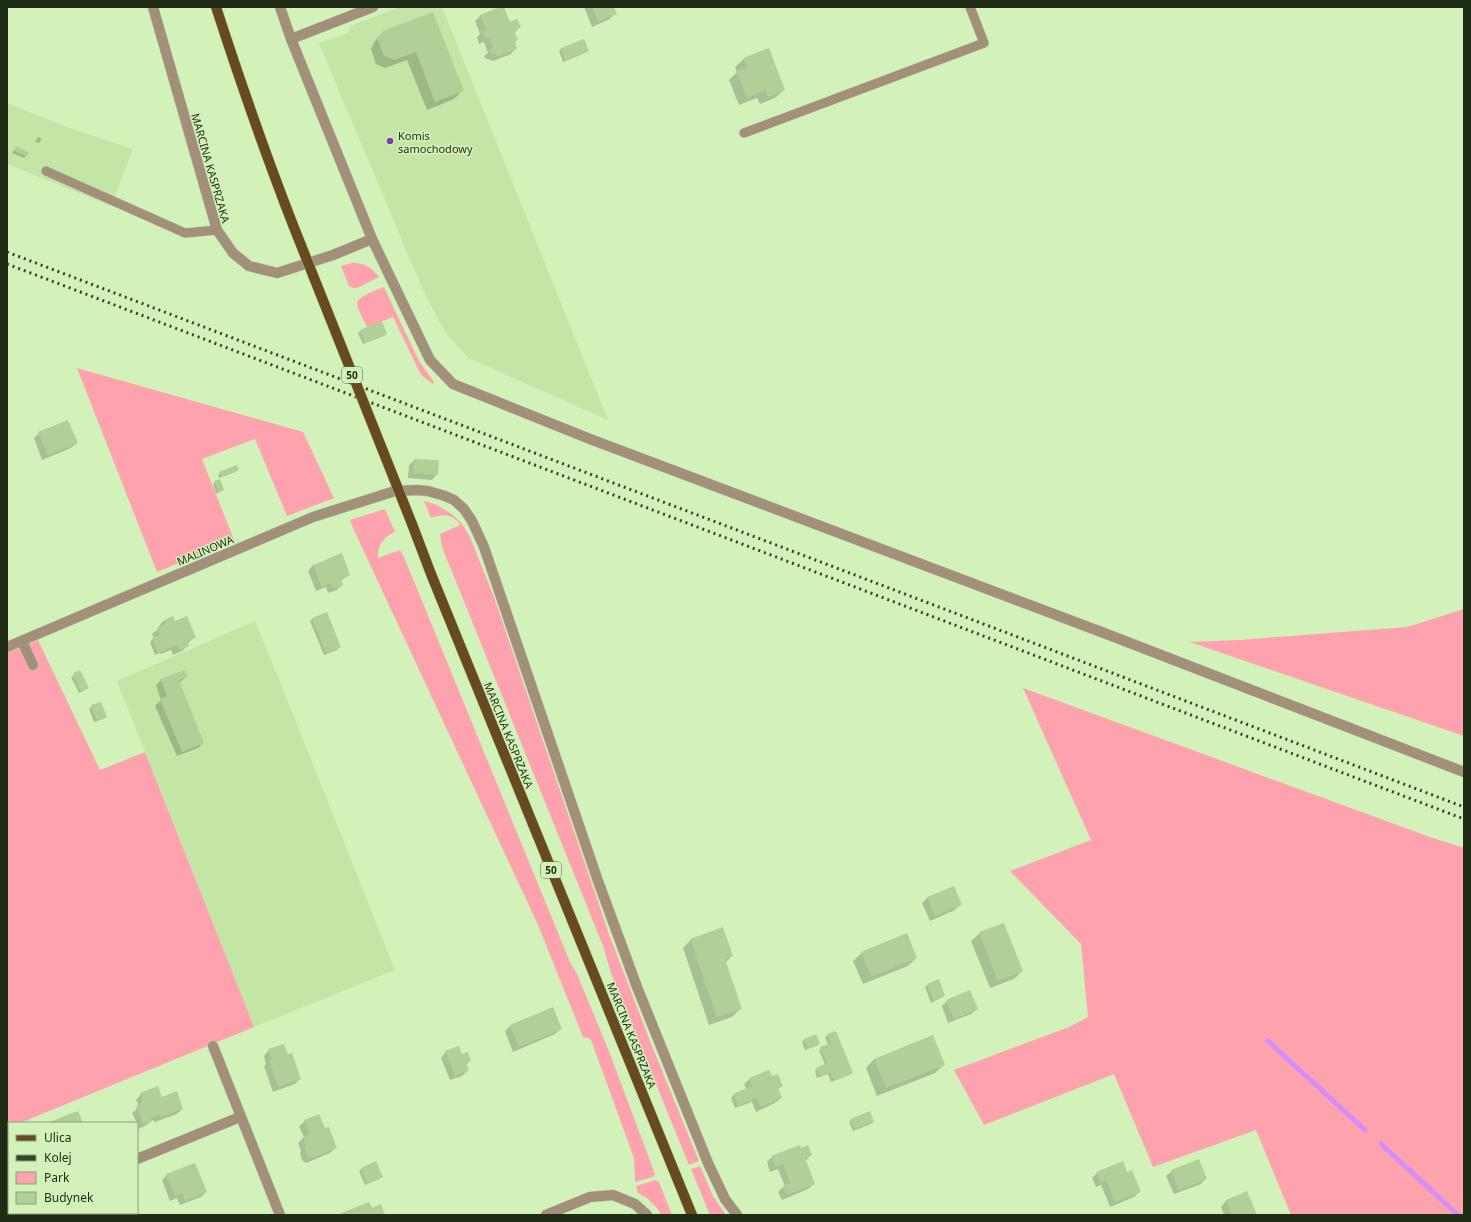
<svg xmlns="http://www.w3.org/2000/svg" width="1471" height="1222" viewBox="0 0 1471 1222" font-family="'Noto Sans',sans-serif">
  <rect width="100%" height="100%" fill="#d2f2b9"/>
  <g fill="#c3e6a7">
    <path d="M400,7H442L608,420L468,358L445,332L423,290L319,43L348,33L350,26Z"/>
    <path d="M7,103L67,127L133,149L111,206L7,164Z"/>
    <path d="M255,621L282,687L395,970L254,1027L117,681Z"/>
  </g>
  <g fill="#fea3ae">
    <path d="M352,263C364,262 372,268 379,277L357,288H353L349,286L341,266Z"/>
    <path d="M384,287L419,361L434,382L433,384L421,375L393,317L367,327C365,322 357,309 357,303C357,297 378,289 384,287Z"/>
    <path d="M77,368L303,432L334,498L287,516L255,439L202,459L234,540L157,572Z"/>
    <path d="M424,501L437,505L453,515L462,524L470,537L494,597L609,934L652,1046L699,1161L689,1165L612,976L603,946L442,547L440,534L460,525C453,513 443,514 431,518Z"/>
    <path d="M385,509L395,532C383,537 377,546 378,558L400,550L404,557L570,962L578,976L610,1054L655,1174L653,1177L635,1182L634,1158L591,1040L588,1038L583,1037L538,925L353,528L350,520Z"/>
    <path d="M1464,609V736L1190,642L1239,640L1407,627Z"/>
    <path d="M38,640L100,770L145,752L254,1027L20,1123H9V1127L7,1128V653Z"/>
    <path d="M1023,688L1430,837L1464,848V1215H1291L1256,1130L1153,1167L1114,1074L984,1125L954,1070L1069,1027L1088,1017L1081,944L1010,871L1091,840Z"/>
    <path d="M700,1166L713,1196L726,1215H710L691,1169Z"/>
    <path d="M655,1180L659,1182L672,1215H661L657,1208L648,1199L638,1193L636,1186Z"/>
  </g>
  <g fill="#0003">
    <path d="M503,7L510,23L520,27L514,33L517,40L514,42L516,48L511,54L493,61L485,58L484,56L488,53L484,42L479,44L477,37L480,34L475,21L480,16Z"/>
    <path d="M584,7H613L615,14L610,19L592,27Z"/>
    <path d="M433,14L462,91L454,99L427,110L407,60L385,68L376,64L371,49L375,41L384,32Z"/>
    <path d="M584,40L588,51L585,53L563,62L559,51L561,49Z"/>
    <path d="M744,59L784,90L775,98L760,104L757,98L739,105L729,80L737,72L735,67Z"/>
    <path d="M38,137L42,139L39,143L35,142Z"/>
    <path d="M16,147L26,156L24,158L12,153Z"/>
    <path d="M360,331L386,334L384,336L363,344L358,333Z"/>
    <path d="M39,433L77,443L71,448L42,460L34,438Z"/>
    <path d="M415,460L437,474L432,480L408,478L409,465Z"/>
    <path d="M238,470L235,472L219,478L218,475L220,473Z"/>
    <path d="M215,482L223,490L216,494L213,484Z"/>
    <path d="M313,565L349,575L340,581L342,585L337,590L328,593L326,587L316,591L308,571Z"/>
    <path d="M313,619L339,647L337,650L324,655L310,621Z"/>
    <path d="M164,620L175,622L195,637L187,644V646L182,651L173,655L171,650L161,654L160,653L155,655L150,642L154,638L152,634L160,628L159,626Z"/>
    <path d="M80,671L87,688L79,693L71,677Z"/>
    <path d="M186,677L179,683L203,743L198,748L177,756L155,706L161,700L156,685L161,680Z"/>
    <path d="M92,706L106,717L103,719L94,722L89,709Z"/>
    <path d="M928,897L960,905L955,910L930,921L922,903Z"/>
    <path d="M980,933L1022,971L1014,979L990,988L971,941Z"/>
    <path d="M691,940L732,956L725,963L741,1008L732,1017L709,1025L683,948Z"/>
    <path d="M862,953L916,958L908,966L863,984L853,961Z"/>
    <path d="M928,985L944,996L931,1003L925,987Z"/>
    <path d="M947,1001L977,1009L971,1014L948,1023L942,1006Z"/>
    <path d="M552,1009L561,1029L555,1034L513,1052L505,1031L510,1026Z"/>
    <path d="M828,1035L852,1073L849,1075L831,1082L828,1074L817,1078L815,1071L825,1065L819,1050L828,1045L825,1037Z"/>
    <path d="M804,1040L819,1044L816,1046L805,1050L802,1042Z"/>
    <path d="M269,1050L287,1055L300,1079L295,1084L273,1092L264,1066L266,1064L264,1056Z"/>
    <path d="M446,1052L462,1055L470,1060L466,1065L468,1070L462,1076L450,1080L441,1058Z"/>
    <path d="M874,1059L944,1065L935,1073L877,1096L866,1068Z"/>
    <path d="M772,1078L782,1086L777,1090L781,1098L775,1103L756,1112L752,1102L735,1108L731,1098L734,1095L747,1090L744,1084L750,1079Z"/>
    <path d="M141,1094L161,1098L182,1109L177,1114L155,1122L153,1120L145,1126L138,1129L137,1123L132,1113L136,1110L138,1104L136,1100Z"/>
    <path d="M851,1120L873,1122L871,1124L853,1131L849,1122Z"/>
    <path d="M305,1121L324,1129L336,1147L330,1153L306,1163L302,1160L300,1154L301,1151L298,1143L304,1137L299,1126Z"/>
    <path d="M800,1149L811,1155L805,1161L814,1184L808,1189L782,1200L778,1192L785,1186L778,1169L770,1172L767,1162L772,1157Z"/>
    <path d="M361,1169L382,1177L379,1179L365,1185L359,1171Z"/>
    <path d="M1172,1171L1206,1178L1201,1184L1174,1194L1166,1176Z"/>
    <path d="M1097,1173H1126L1139,1192L1134,1197L1110,1207L1101,1185L1096,1187L1092,1178Z"/>
    <path d="M167,1175L206,1192L201,1197L180,1205L177,1198L170,1201L162,1180Z"/>
    <path d="M1247,1193L1256,1215H1224L1221,1207L1226,1201Z"/>
    <path d="M85,1213H114L115,1215H86Z"/>
  </g>
  <g fill="none" stroke-linecap="round" stroke-linejoin="round">
    <g stroke="#d28ffa" stroke-width="5">
      <path d="M1268,1041L1365,1130"/>
      <path d="M1381,1144L1458,1215"/>
    </g>
  </g>
  <g fill="#b1d098">
    <path d="M500,7H504L510,22L517,19L521,27L514,31L518,40L515,41L517,49L499,56L490,52L489,50L493,48L489,38L485,39L482,31L486,30L480,15Z"/>
    <path d="M592,7H614L617,14L598,22Z"/>
    <path d="M433,12L464,91L435,102L416,52L394,60L384,56L378,40L383,31Z"/>
    <path d="M584,39L589,51L565,60L561,48Z"/>
    <path d="M769,48L785,90L768,97L766,90L747,98L736,71L747,67L743,58Z"/>
    <path d="M15,146L29,152L27,156L14,151Z"/>
    <path d="M382,321L387,334L365,343L360,330Z"/>
    <path d="M68,420L78,443L48,455L38,432Z"/>
    <path d="M414,459L439,460L438,475L413,473Z"/>
    <path d="M237,465L239,470L222,477L219,472Z"/>
    <path d="M220,479L224,490L219,492L214,481Z"/>
    <path d="M342,553L350,575L341,579L343,585L334,589L331,583L322,587L313,565Z"/>
    <path d="M327,612L341,647L326,653L312,618Z"/>
    <path d="M173,616L175,621L187,616L196,638L187,641L189,646L179,650L177,645L158,653L152,638L160,635L157,628L166,624L164,620Z"/>
    <path d="M80,670L89,688L81,692L73,673Z"/>
    <path d="M185,670L188,677L179,680L204,743L182,752L160,699L167,696L160,679Z"/>
    <path d="M101,702L107,717L97,720L91,705Z"/>
    <path d="M954,886L962,905L935,916L927,897Z"/>
    <path d="M1004,923L1023,971L998,981L979,932Z"/>
    <path d="M723,927L733,956L725,959L742,1009L717,1017L690,939Z"/>
    <path d="M907,933L917,958L871,977L861,952Z"/>
    <path d="M939,979L945,996L934,1001L927,984Z"/>
    <path d="M970,990L978,1009L954,1019L946,1000Z"/>
    <path d="M553,1007L562,1029L519,1047L510,1025Z"/>
    <path d="M836,1031L853,1073L834,1080L830,1072L820,1076L816,1068L827,1063L820,1047L831,1043L827,1034Z"/>
    <path d="M816,1034L820,1044L808,1048L804,1039Z"/>
    <path d="M933,1035L945,1065L886,1088L874,1059Z"/>
    <path d="M284,1044L288,1054L292,1053L301,1079L278,1087L269,1060L272,1059L268,1049Z"/>
    <path d="M459,1046L462,1054L468,1052L471,1061L466,1063L469,1070L455,1076L445,1051Z"/>
    <path d="M769,1070L772,1076L778,1074L783,1086L778,1088L782,1098L761,1107L757,1098L738,1106L733,1094L752,1086L749,1078Z"/>
    <path d="M158,1086L162,1097L177,1091L183,1109L160,1117L159,1115L151,1118L152,1121L143,1124L137,1107H139L143,1099L140,1093Z"/>
    <path d="M78,1111L83,1123H48L64,1116Z"/>
    <path d="M870,1111L874,1122L855,1129L850,1119Z"/>
    <path d="M319,1114L325,1128L329,1127L337,1148L311,1158L307,1155L305,1148L306,1145L303,1137L309,1134L304,1120Z"/>
    <path d="M800,1145L801,1148L808,1145L812,1155L805,1158L815,1184L787,1195L783,1186L790,1183L783,1164L776,1167L771,1156Z"/>
    <path d="M1199,1159L1207,1179L1179,1190L1171,1170Z"/>
    <path d="M376,1161L383,1177L367,1184L361,1168Z"/>
    <path d="M1123,1161L1127,1172L1132,1170L1141,1192L1115,1202L1106,1180L1101,1183L1096,1172Z"/>
    <path d="M195,1163L207,1192L185,1201L182,1193L175,1196L166,1174Z"/>
    <path d="M1247,1191L1257,1215H1232L1226,1200Z"/>
    <path d="M369,1202L372,1208L381,1204L385,1215H340L339,1214Z"/>
    <path d="M9,1203V1213H18L19,1215H7V1204Z"/>
    <path d="M92,1213H115L116,1215H93Z"/>
  </g>
  <g fill="none" stroke-linecap="round" stroke-linejoin="round">
    <defs>
      <g id="service">
        <path d="M744,133L984,43L970,7"/>
        <path d="M46,171L185,233L217,230"/>
      </g>
      <g id="minor">
        <path d="M153,7L217,230L233,253L249,266L277,273L333,255L372,239"/>
        <path d="M280,7L291,39L372,239L430,360L453,384L590,439L1104,633L1464,772"/>
        <path d="M291,39L373,7"/>
        <path d="M22,641L33,665"/>
        <path d="M7,647L313,517L395,491L417,490L428,491L445,496L454,500L464,509L472,521L484,547L598,881L637,987L708,1163L725,1199L737,1215"/>
        <path d="M213,1046L280,1215"/>
        <path d="M137,1159L240,1117"/>
        <path d="M546,1215L590,1197L613,1195L635,1204L647,1215"/>
      </g>
      <g id="primary">
        <path d="M216,7C240,81 265,153 293,225"/>
        <path d="M412,524L431,574L692,1215"/>
      </g>
    </defs>
    <use href="#service" stroke="#b2ce9b" stroke-width="10"/>
    <use href="#minor" stroke="#b2ce9b" stroke-width="11"/>
    <use href="#primary" stroke="#b2ce9b" stroke-width="11"/>
    <use href="#service" stroke="#a2907b" stroke-width="9"/>
    <use href="#minor" stroke="#a2907b" stroke-width="10"/>
    <use href="#primary" stroke="#684a21" stroke-width="10"/>
    <g stroke="#36452a" stroke-width="3" stroke-dasharray="2 4" stroke-linecap="butt">
      <path d="M7,252L1464,807"/>
      <path d="M7,264L1464,819"/>
    </g>
    <defs>
      <path id="primary-bridge" d="M293,225L412,524"/>
    </defs>
    <use href="#primary-bridge" stroke="#b2ce9b" stroke-width="11" stroke-linecap="butt"/>
    <use href="#primary-bridge" stroke="#684a21" stroke-width="10"/>
  </g>
  <circle fill="#853bad" stroke="#d2f2b9" stroke-width="1.5" cx="390" cy="141" r="4"/>
  <g text-anchor="middle" dominant-baseline="central" stroke-width="3" stroke-linejoin="round" paint-order="stroke">
    <g fill="#d2f2b9" stroke="#556746" stroke-width="1">
      <rect x="342" y="367" width="20" height="16" rx="3"/>
      <rect x="541" y="862" width="20" height="16" rx="3"/>
    </g>
    <g font-size="10" font-weight="bold" fill="#1f2b15">
      <text x="352" y="375">50</text>
      <text x="551" y="870">50</text>
    </g>
    <g font-size="11" fill="#1f2b15" stroke="#d2f2b9" text-anchor="start">
      <text x="398" y="135">Komis<tspan x="398" dy="13">samochodowy</tspan></text>
    </g>
    <g font-size="11" fill="#1f2b15" stroke="#d2f2b9">
      <text transform="translate(211 168) rotate(74)">MARCINA KASPRZAKA</text>
      <text transform="translate(205 550) rotate(-23)">MALINOWA</text>
      <text transform="translate(509 735) rotate(68)">MARCINA KASPRZAKA</text>
      <text transform="translate(632 1035) rotate(68)">MARCINA KASPRZAKA</text>
    </g>
  </g>
  <rect width="1471" height="1222" fill="none" stroke="#1f2b15" stroke-width="16"/>
  <rect x="8" y="1122" width="130" height="92" fill="#d2f2b9" stroke="#8aa277"/>
  <rect x="16" y="1135" width="20" height="6" fill="#684a21" stroke="#8aa277"/>
  <text x="44" y="1142" font-size="12" fill="#1f2b15">Ulica</text>
  <rect x="16" y="1155" width="20" height="6" fill="#36452a" stroke="#8aa277"/>
  <text x="44" y="1162" font-size="12" fill="#1f2b15">Kolej</text>
  <rect x="16" y="1172" width="20" height="12" fill="#fea3ae" stroke="#8aa277"/>
  <text x="44" y="1182" font-size="12" fill="#1f2b15">Park</text>
  <rect x="16" y="1192" width="20" height="12" fill="#b1d098" stroke="#8aa277"/>
  <text x="44" y="1202" font-size="12" fill="#1f2b15">Budynek</text>
</svg>
